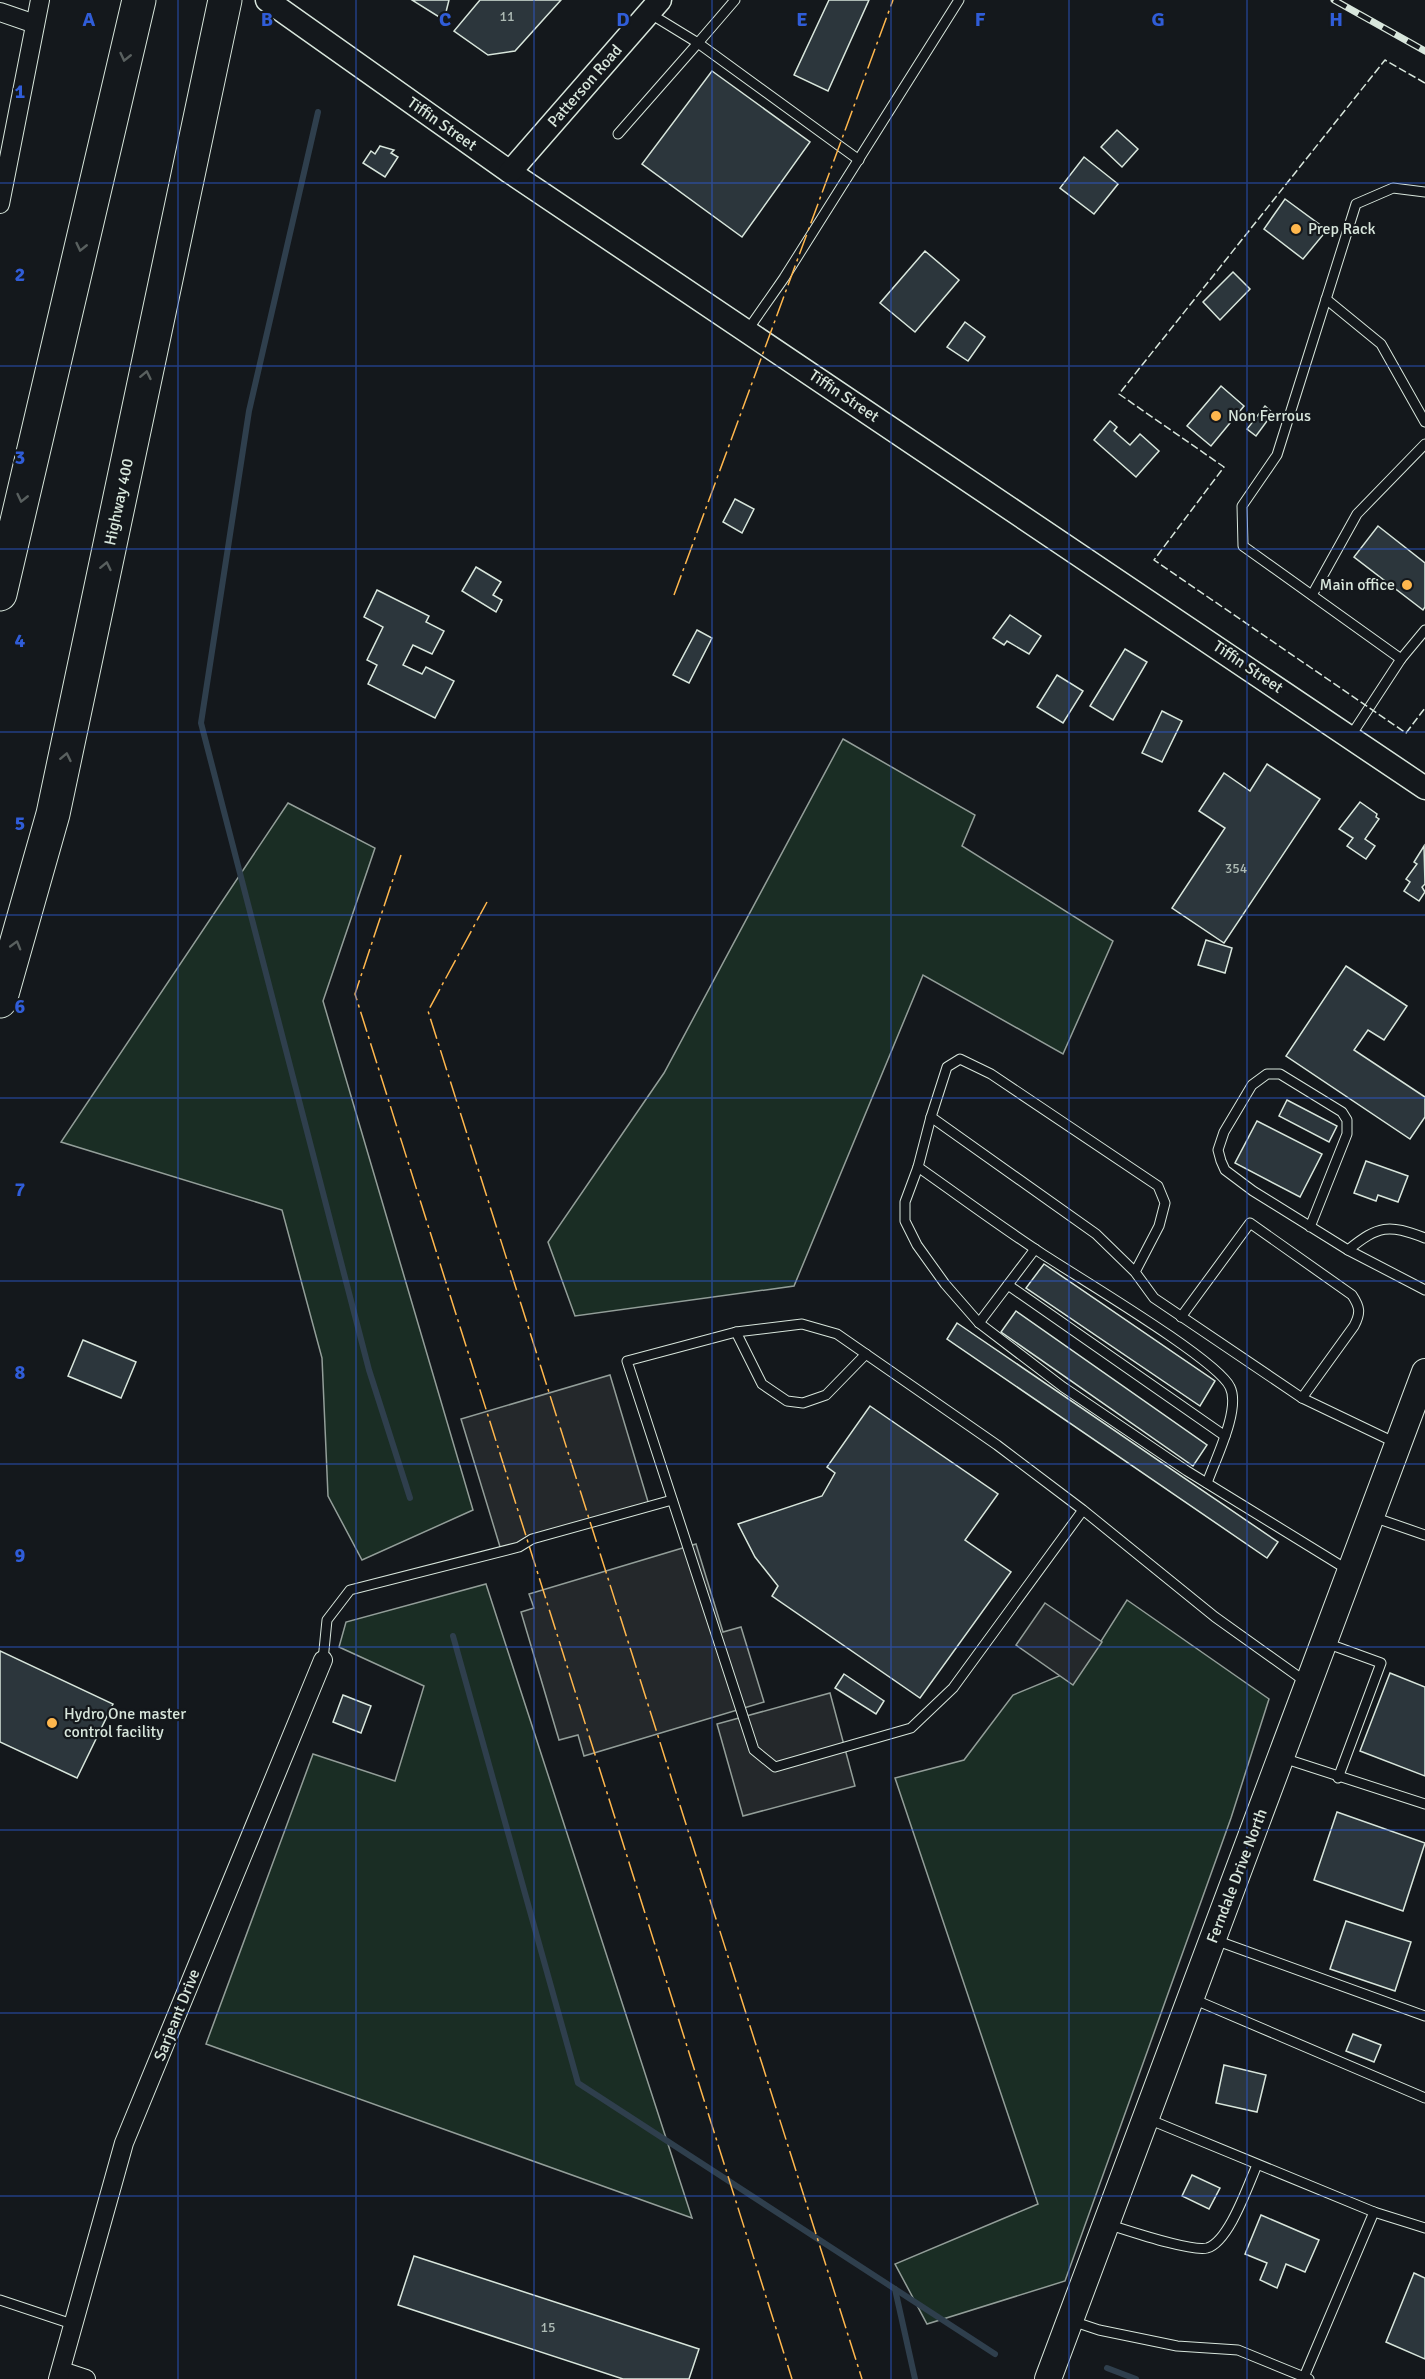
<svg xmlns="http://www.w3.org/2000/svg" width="1425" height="2379" viewBox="0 0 1425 2379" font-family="Signika,sans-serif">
  <rect width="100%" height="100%" fill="#14181c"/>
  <g fill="#1a2d24" stroke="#939e99" stroke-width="1.5">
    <path d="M843,739L975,815L962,846L1113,941L1063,1054L923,975L794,1286L575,1316L548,1242L664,1073Z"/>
    <path d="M288,803L375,848L323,1001L473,1510L362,1560L328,1496L322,1358L282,1210L61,1142Z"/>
    <path d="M486,1584L692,2218L206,2044L313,1754L395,1781L424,1686L339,1647L346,1622Z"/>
    <path d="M1127,1600L1269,1699L1231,1818L1065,2281L927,2324L895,2264L1038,2204L895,1778L964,1760L1013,1695L1086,1665Z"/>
  </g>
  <g fill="#24282b" stroke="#939e99" stroke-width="1.5">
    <path d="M610,1375L649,1505L501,1550L461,1419Z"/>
    <path d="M696,1544L723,1632L741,1627L764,1702L584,1756L578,1735L559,1740L521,1612L534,1608L529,1594Z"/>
    <path d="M1045,1603L1102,1642L1073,1685L1016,1645Z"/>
    <path d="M830,1693L855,1786L743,1816L717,1724Z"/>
  </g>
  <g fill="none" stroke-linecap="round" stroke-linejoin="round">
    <g stroke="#2f3f4d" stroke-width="6">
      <path d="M318,112L249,411L201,723L369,1370L410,1498"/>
      <path d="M453,1636L578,2083L995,2354"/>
      <path d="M895,2289L915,2379"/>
      <path d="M1107,2368L1136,2379"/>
    </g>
  </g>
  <g fill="#2c363c" stroke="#d8e6dc" stroke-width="1.5">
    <path d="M412,0H449L444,20Z"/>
    <path d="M480,0H561L515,51L488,55L454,31Z"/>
    <path d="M829,0H869L828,91L794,75Z"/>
    <path d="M712,71L810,142L742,237L642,164Z"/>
    <path d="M1117,130L1138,149L1122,167L1101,147Z"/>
    <path d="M380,146L394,150L391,153L398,157L385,177L363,163L371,151L375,154Z"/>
    <path d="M1084,157L1118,184L1094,214L1060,188Z"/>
    <path d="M1285,199L1327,230L1303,259L1264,229Z"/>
    <path d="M925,251L959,280L915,332L880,303Z"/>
    <path d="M1233,272L1250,289L1220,320L1203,302Z"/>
    <path d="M965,322L985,337L968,361L947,347Z"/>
    <path d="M1221,386L1244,406L1211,446L1187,426Z"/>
    <path d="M1265,406L1273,413L1256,436L1247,429Z"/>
    <path d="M1110,421L1117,427L1114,431L1130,445L1140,434L1159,451L1136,477L1094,440Z"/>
    <path d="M735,499L754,509L742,533L723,522Z"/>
    <path d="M1378,526L1425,563V607L1423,610L1354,557Z"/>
    <path d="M476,567L501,582L493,595L502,600L496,612L462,591Z"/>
    <path d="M377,590L429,616L426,622L444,631L432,654L413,645L403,665L422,674L426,667L454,681L435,718L368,684L377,665L367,660L383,627L364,617Z"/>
    <path d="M1010,615L1041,636L1029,654L1007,641L1004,645L993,638Z"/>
    <path d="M697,630L712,638L689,683L673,675Z"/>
    <path d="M1125,649L1147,662L1113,720L1090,706Z"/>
    <path d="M1057,675L1083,691L1063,723L1037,707Z"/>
    <path d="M1162,711L1182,721L1162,762L1142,753Z"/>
    <path d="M1267,764L1320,799L1224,943L1172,908L1225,828L1199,811L1224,773L1250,791Z"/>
    <path d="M1360,802L1377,814L1376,817L1379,819L1365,839L1375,846L1366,859L1347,846L1353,838L1339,829Z"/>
    <path d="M1424,846L1425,884L1422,887L1425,892L1419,901L1404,891L1410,882L1406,879L1417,864L1414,862Z"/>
    <path d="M1206,940L1232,948L1225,973L1198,965Z"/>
    <path d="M1346,966L1407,1006L1384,1040L1368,1030L1354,1050L1425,1097V1117L1410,1139L1286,1056Z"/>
    <path d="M1287,1100L1337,1126L1329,1142L1279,1116Z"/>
    <path d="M1257,1121L1322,1154L1300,1197L1235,1163Z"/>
    <path d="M1366,1161L1408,1176L1398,1202L1378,1195L1376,1201L1354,1193Z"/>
    <path d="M1044,1264L1215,1381L1200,1406L1026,1288Z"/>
    <path d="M1016,1311L1207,1445L1193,1466L1001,1332Z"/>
    <path d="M957,1323L1278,1542L1267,1558L947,1339Z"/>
    <path d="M83,1340L136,1362L121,1398L68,1376Z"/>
    <path d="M870,1406L998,1494L965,1540L1011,1572L920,1698L772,1596L778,1586L755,1557L738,1524L822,1496L835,1473L827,1467Z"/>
    <path d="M0,1651L113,1704L77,1778L0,1742Z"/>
    <path d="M1390,1673L1425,1687V1776L1360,1751Z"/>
    <path d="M844,1674L884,1701L876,1714L835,1688Z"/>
    <path d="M343,1695L371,1706L361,1733L333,1722Z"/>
    <path d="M1337,1812L1425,1843L1403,1911L1314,1880Z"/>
    <path d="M1346,1921L1411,1942L1395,1991L1330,1969Z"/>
    <path d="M1353,2034L1381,2045L1374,2062L1346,2051Z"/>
    <path d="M1224,2065L1266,2075L1257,2112L1216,2103Z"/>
    <path d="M1192,2175L1220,2188L1209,2209L1182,2196Z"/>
    <path d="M1261,2215L1319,2240L1305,2272L1286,2264L1277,2288L1260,2280L1267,2263L1245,2254Z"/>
    <path d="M414,2256L699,2349L689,2379H623L398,2305Z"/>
    <path d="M1414,2273L1425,2278V2359L1386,2342Z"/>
  </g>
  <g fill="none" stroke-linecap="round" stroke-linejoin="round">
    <defs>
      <g id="service">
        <path d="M649,13L698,43L735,0"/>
        <path d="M618,134L698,43L859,160"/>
        <path d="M1326,299L1381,344L1425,422"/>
        <path d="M747,331L784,278L959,0"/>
        <path d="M1312,595L1357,514L1425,444"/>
        <path d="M1401,659L1243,546L1242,506L1277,455L1356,204L1393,188L1425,192"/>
        <path d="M1350,737L1401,659L1425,630"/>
        <path d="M931,1117L918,1167L905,1202V1221L917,1245L945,1284L979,1323L1063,1387L1187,1471L1348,1570"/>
        <path d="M918,1167C958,1195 997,1224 1038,1251C1072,1274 1217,1359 1230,1387C1241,1409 1215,1460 1207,1483"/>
        <path d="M1310,1227L1347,1134V1120L1342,1112L1280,1074H1267L1252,1085L1224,1132L1218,1150L1221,1161L1225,1170L1253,1191L1348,1250L1425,1290"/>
        <path d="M1348,1250C1379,1225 1388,1224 1425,1238"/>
        <path d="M1135,1272L1159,1226L1165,1203L1158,1186L991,1074L960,1059L947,1067L931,1117L1096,1234L1135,1272L1154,1298L1302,1398L1396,1443"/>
        <path d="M1008,1285L1225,1436"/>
        <path d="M1181,1317L1250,1223L1352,1295C1360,1307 1361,1313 1354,1326L1302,1398"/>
        <path d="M979,1323L1035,1249"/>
        <path d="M736,1332L762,1384L787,1401L803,1403L826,1395L866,1354"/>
        <path d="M1083,1510L953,1688L911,1728L775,1767L754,1750L627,1361L736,1332L802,1324L837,1334L997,1445L1083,1510L1215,1617L1306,1682"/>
        <path d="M1373,1517L1425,1535"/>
        <path d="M1326,1643L1381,1663L1338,1778"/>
        <path d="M323,1660L327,1620L350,1590L519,1547L532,1539L672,1500"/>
        <path d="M1283,1758L1425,1804"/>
        <path d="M1215,1940L1425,2016"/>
        <path d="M1193,1999L1425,2098"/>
        <path d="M1148,2119L1374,2212L1425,2228"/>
        <path d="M1107,2224C1127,2230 1190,2252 1207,2248C1229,2242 1248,2185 1257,2165"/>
        <path d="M0,2300L75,2325"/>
        <path d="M1072,2321L1099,2330L1177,2346L1238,2350L1309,2379"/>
        <path d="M1304,2377L1374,2212"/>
      </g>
      <g id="minor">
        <path d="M0,12L35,24"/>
        <path d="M0,204L40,0"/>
        <path d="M62,2371L86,2379"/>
        <path d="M58,2379L124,2143L323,1660"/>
      </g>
      <g id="tertiary">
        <path d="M267,0L510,172L1425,788"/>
        <path d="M510,172L660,0"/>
      </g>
      <path id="secondary" d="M1048,2379L1425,1372"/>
      <g id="motorway">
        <path d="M0,594L139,0"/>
        <path d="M0,1001L53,814L225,0"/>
      </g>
    </defs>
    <use href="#service" stroke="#d8e6dc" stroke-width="11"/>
    <use href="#minor" stroke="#d8e6dc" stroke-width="20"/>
    <use href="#tertiary" stroke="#d8e6dc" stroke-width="25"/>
    <use href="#secondary" stroke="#d8e6dc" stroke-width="28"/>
    <use href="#motorway" stroke="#d8e6dc" stroke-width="35"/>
    <use href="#service" stroke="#14181c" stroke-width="9"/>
    <use href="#minor" stroke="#14181c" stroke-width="18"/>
    <use href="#tertiary" stroke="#14181c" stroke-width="22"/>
    <use href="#secondary" stroke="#14181c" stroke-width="26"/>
    <use href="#motorway" stroke="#14181c" stroke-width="33"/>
    <defs>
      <path id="rail" d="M1334,0L1425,51"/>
    </defs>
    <use href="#rail" stroke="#d8e6dc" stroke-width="7"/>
    <use href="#rail" stroke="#14181c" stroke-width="4.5" stroke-dasharray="14" stroke-linecap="butt"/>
    <path stroke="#d8e6dc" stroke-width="1.5" stroke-dasharray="8 3" stroke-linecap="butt" d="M1425,83L1385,60L1119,394L1224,467L1154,560L1406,733L1425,708"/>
    <g stroke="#ffb74d" stroke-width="1.5" stroke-dasharray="21 4.5 3 4.5" stroke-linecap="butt">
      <path d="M674,595L893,0"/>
      <path d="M401,855L355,994L792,2379"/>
      <path d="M487,902L428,1011L862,2379"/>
    </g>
  </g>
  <defs><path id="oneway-chevron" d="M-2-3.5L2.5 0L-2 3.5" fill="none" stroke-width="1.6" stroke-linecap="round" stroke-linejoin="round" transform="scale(1.5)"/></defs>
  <g stroke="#59605f">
    <use href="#oneway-chevron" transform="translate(125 57) rotate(103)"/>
    <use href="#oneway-chevron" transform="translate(81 247) rotate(103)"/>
    <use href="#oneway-chevron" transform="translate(146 375) rotate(-78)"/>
    <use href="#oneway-chevron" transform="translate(22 498) rotate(103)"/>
    <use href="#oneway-chevron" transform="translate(106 566) rotate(-78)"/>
    <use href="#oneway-chevron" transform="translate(66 757) rotate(-78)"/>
    <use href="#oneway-chevron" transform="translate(16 945) rotate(-74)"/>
  </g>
  <path fill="none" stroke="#305dd8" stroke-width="1.5" stroke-opacity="0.55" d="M178,0V2379M356,0V2379M534,0V2379M712,0V2379M891,0V2379M1069,0V2379M1247,0V2379M0,183H1425M0,366H1425M0,549H1425M0,732H1425M0,915H1425M0,1098H1425M0,1281H1425M0,1464H1425M0,1647H1425M0,1830H1425M0,2013H1425M0,2196H1425"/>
  <g fill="#ffb74d" stroke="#14181c" stroke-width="2">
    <circle cx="1296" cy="229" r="6"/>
    <circle cx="1216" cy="416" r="6"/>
    <circle cx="1407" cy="585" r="6"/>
    <circle cx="52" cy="1723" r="6"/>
  </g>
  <g text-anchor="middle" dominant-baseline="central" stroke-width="4.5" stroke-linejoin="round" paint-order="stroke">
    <g font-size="14" fill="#adbab4">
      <text x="507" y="16">11</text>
      <text x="1236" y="868">354</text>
      <text x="548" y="2327">15</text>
    </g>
    <g font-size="16" fill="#d8e6dc" stroke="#14181c">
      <text transform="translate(585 86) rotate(-49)">Patterson Road</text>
      <text transform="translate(442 124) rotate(35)">Tiffin Street</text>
      <text transform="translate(844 396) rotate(34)">Tiffin Street</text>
      <text transform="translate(119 502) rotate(-78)">Highway 400</text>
      <text transform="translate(1248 667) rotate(34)">Tiffin Street</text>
      <text transform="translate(1237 1876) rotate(-69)">Ferndale Drive North</text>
      <text transform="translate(177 2015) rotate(-68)">Sarjeant Drive</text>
    </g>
    <g font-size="16" fill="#d8e6dc" stroke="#14181c" text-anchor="start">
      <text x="1308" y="229">Prep Rack</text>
      <text x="1228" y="416">Non Ferrous</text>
      <text x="1395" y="585" text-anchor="end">Main office</text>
      <text x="64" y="1714">Hydro One master<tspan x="64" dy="18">control facility</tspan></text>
    </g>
  </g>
  <g font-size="20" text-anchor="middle" font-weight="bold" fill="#305dd8" stroke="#14181c" stroke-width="4.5" stroke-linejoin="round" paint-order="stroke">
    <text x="89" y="26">A</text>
    <text x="267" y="26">B</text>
    <text x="445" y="26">C</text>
    <text x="623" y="26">D</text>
    <text x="802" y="26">E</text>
    <text x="980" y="26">F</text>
    <text x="1158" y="26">G</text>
    <text x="1336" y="26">H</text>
    <text x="20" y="98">1</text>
    <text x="20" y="281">2</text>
    <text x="20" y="464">3</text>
    <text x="20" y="647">4</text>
    <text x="20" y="830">5</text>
    <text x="20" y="1013">6</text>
    <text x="20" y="1196">7</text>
    <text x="20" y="1379">8</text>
    <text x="20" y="1562">9</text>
  </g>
</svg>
